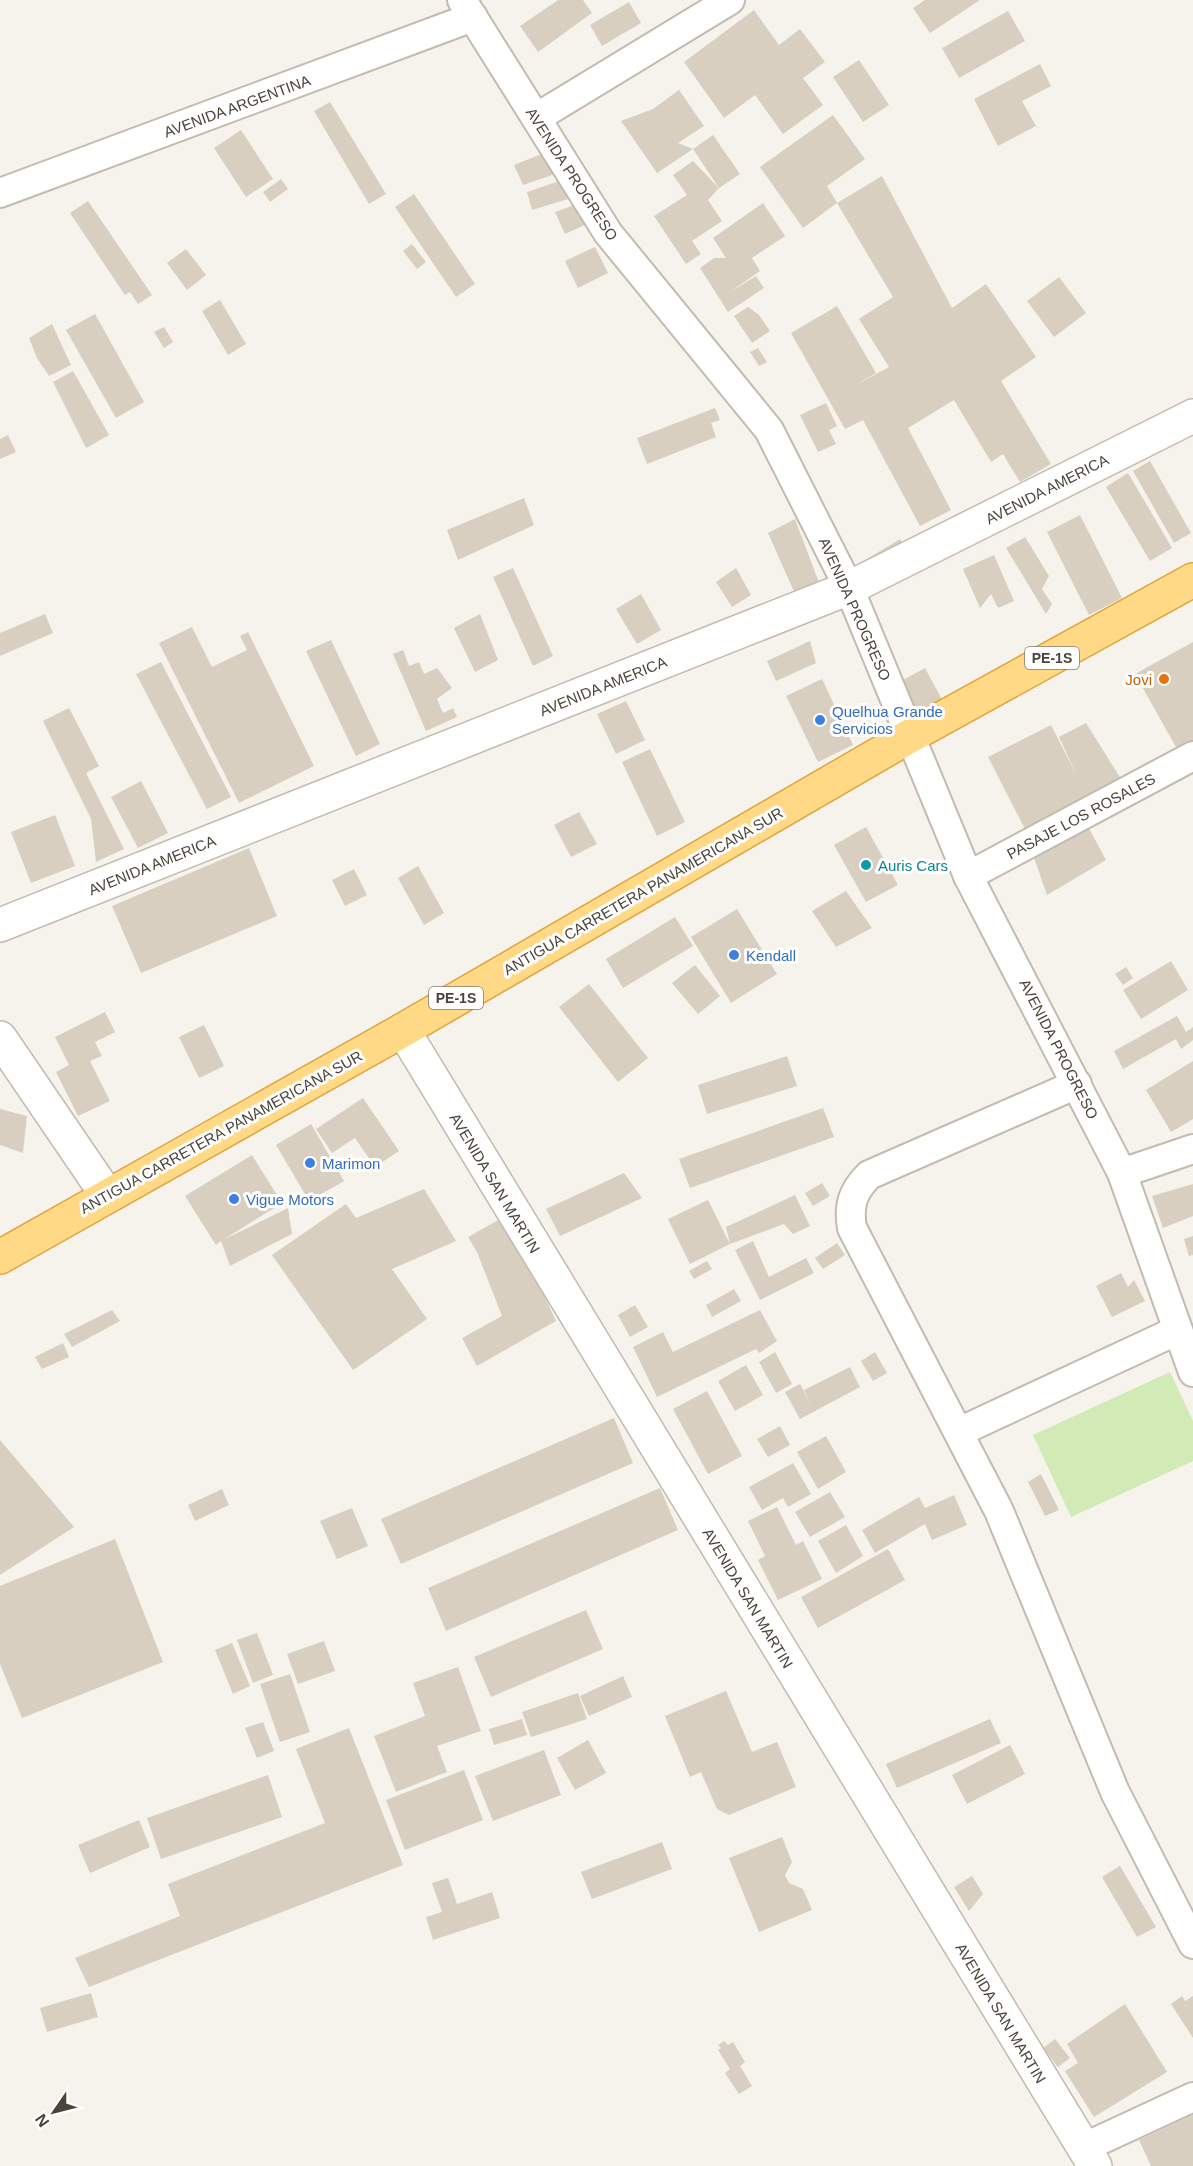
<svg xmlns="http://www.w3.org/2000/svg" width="1193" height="2166" viewBox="0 0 1193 2166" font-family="Helvetica,sans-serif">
  <rect width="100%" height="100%" fill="#f6f3ec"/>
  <path fill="#d2eab5" d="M1170,1372L1193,1421V1461L1071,1517L1033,1435Z"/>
  <g fill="#d8cfc1">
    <path d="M558,0H583L592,13L538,52L520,26Z"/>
    <path d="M925,0H980L930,33L913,8Z"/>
    <path d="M629,2L641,23L602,46L590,25Z"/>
    <path d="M754,10L779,45L800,29L825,62L803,78L823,105L783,134L755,95L724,118L684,62Z"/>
    <path d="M1008,11L1025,41L959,78L942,48Z"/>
    <path d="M859,60L889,105L863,122L833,77Z"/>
    <path d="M1040,64L1051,86L1022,101L1036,126L998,146L974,99Z"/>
    <path d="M679,90L704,126L678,143L693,149L657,173L621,121L653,109Z"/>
    <path d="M330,102L386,194L369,204L314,111Z"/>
    <path d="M833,115L865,159L827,186L837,203L882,176L952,308L986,284L1036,357L1001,381L1051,464L1020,482L1003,454L991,462L954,400L908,428L951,510L920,526L863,420L845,429L791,333L837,306L876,373L850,388L889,367L859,319L893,297L837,203L803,228L760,167Z"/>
    <path d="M241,130L273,179L246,197L214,148Z"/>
    <path d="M713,135L740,174L719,188L708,200L722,221L692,241L701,254L686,264L654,216L687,195L673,175L693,161L719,188L693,149Z"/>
    <path d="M544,153L558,173L523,185L514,165Z"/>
    <path d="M281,179L288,189L270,202L263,192Z"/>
    <path d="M562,180L575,197L532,210L527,192Z"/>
    <path d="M414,194L475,284L456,297L395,207Z"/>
    <path d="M88,201L152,295L138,304L130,292L125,295L70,213Z"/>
    <path d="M763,203L785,236L752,258L760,271L730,292L756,276L764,288L728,312L700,268L714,258H726L713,238Z"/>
    <path d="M577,204L589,223L565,234L555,212Z"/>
    <path d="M412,244L426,262L417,269L403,251Z"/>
    <path d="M595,247L608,273L578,288L565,261Z"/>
    <path d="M186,249L206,275L187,290L167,263Z"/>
    <path d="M1059,277L1086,313L1054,337L1027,301Z"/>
    <path d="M220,300L246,344L228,355L202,311Z"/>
    <path d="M748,307L759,315L770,331L752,343L734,316Z"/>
    <path d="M95,314L144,402L116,418L66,330Z"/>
    <path d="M52,324L71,365L49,376L37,358L29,338Z"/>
    <path d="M164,327L173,342L164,348L154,332Z"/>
    <path d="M758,348L767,362L759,366L750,352Z"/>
    <path d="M73,371L109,435L86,448L53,382Z"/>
    <path d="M826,403L837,426L829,430L836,444L818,452L800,415Z"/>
    <path d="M715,408L720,420L711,423L716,437L647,464L637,438Z"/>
    <path d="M8,435L16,452L0,459V439Z"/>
    <path d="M1150,461L1191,533L1174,543L1133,471Z"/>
    <path d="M1128,473L1172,548L1150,561L1106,487Z"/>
    <path d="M524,498L534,525L458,560L447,530Z"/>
    <path d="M1080,515L1122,598L1089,615L1047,532Z"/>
    <path d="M795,519L821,588L796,596L768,533Z"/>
    <path d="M1025,537L1049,576L1042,589L1052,604L1046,614L1006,548Z"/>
    <path d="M900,539L908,554L863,578L857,565Z"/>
    <path d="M994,555L1014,601L998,608L991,594L980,608L963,569Z"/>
    <path d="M513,568L553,656L533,666L493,577Z"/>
    <path d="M736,568L751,595L732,607L716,582Z"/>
    <path d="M641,594L661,630L637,644L616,609Z"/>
    <path d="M45,614L53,633L0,656V633Z"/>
    <path d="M480,614L498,660L475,672L454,628Z"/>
    <path d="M192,627L212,667L247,650L240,636L248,632L314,766L239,803L159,643Z"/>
    <path d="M331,640L380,744L356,756L306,651Z"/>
    <path d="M810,641L816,663L776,681L767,661Z"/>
    <path d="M1193,642V740L1177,749L1135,674Z"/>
    <path d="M403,650L409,666L419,662L424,674L437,668L452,688L437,699L443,713L453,708L457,717L426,731L393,654Z"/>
    <path d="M161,662L231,797L207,809L136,674Z"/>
    <path d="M925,668L946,707L914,724L892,686Z"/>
    <path d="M822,679L853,745L818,762L786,696Z"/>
    <path d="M626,701L645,740L616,754L597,714Z"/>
    <path d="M69,708L99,766L86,773L124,849L96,862L91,819L43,721Z"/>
    <path d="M1086,723L1121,779L1025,829L988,757L1051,725L1077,776L1059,737Z"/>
    <path d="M650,749L685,822L657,836L622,762Z"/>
    <path d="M141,781L168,833L138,848L111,797Z"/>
    <path d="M579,812L597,844L571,857L554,825Z"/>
    <path d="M55,815L75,866L31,883L11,832Z"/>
    <path d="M1086,823L1106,860L1047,895L1032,852Z"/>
    <path d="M866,827L898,885L866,902L834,845Z"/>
    <path d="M249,848L277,916L141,973L112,906Z"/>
    <path d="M418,866L444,913L424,925L398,878Z"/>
    <path d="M354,869L367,895L345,906L332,880Z"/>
    <path d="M846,891L872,928L836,947L812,911Z"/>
    <path d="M737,909L777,974L731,1003L691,937Z"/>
    <path d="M675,917L693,946L623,988L606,959Z"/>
    <path d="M1171,961L1188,990L1141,1019L1123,990Z"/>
    <path d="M695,965L720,996L698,1014L672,983Z"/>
    <path d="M1126,967L1133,978L1123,985L1115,974Z"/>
    <path d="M589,984L648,1058L618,1082L559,1007Z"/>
    <path d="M105,1012L115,1032L95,1042L102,1056L90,1061L110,1101L78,1116L56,1072L69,1065L55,1037Z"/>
    <path d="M1177,1016L1186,1032L1193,1027V1040L1181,1049L1176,1039L1123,1069L1114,1051Z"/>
    <path d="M204,1025L224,1066L199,1078L179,1037Z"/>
    <path d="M787,1056L797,1086L707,1114L698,1085Z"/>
    <path d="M1193,1061V1119L1171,1132L1146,1090Z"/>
    <path d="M363,1098L399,1151L375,1167L355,1138L332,1153L316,1129Z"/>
    <path d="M823,1108L834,1137L690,1188L679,1159Z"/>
    <path d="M0,1109L27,1116L23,1153L0,1145Z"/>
    <path d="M311,1124L344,1181L309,1201L276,1145Z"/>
    <path d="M252,1155L282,1203L223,1240L288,1208L292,1234L230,1266L221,1241L216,1245L185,1196Z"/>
    <path d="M624,1173L642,1198L560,1236L546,1209Z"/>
    <path d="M822,1183L830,1196L813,1206L805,1193Z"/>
    <path d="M1193,1184V1216L1163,1228L1152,1196Z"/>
    <path d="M424,1189L456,1241L392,1269L427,1319L353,1370L272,1255L346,1204L356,1218Z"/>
    <path d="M795,1195L810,1226L793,1234L784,1224L730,1244L690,1264L668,1219L708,1200L730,1244L726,1227Z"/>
    <path d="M507,1215L556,1321L477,1366L462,1338L502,1316L477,1252L468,1237Z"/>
    <path d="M1193,1236V1255L1189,1256L1184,1239Z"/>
    <path d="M753,1241L769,1277L806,1258L814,1273L760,1300L735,1250Z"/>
    <path d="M837,1243L845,1255L823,1269L815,1258Z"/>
    <path d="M707,1261L712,1269L694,1279L689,1271Z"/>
    <path d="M1121,1273L1128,1287L1134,1280L1145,1301L1112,1317L1096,1286Z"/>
    <path d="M734,1289L741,1301L712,1317L706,1305Z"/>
    <path d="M635,1305L648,1327L630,1337L618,1315Z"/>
    <path d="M112,1310L120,1321L72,1347L64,1334Z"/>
    <path d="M760,1310L777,1341L759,1353L756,1349L657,1397L633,1347L663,1332L673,1352Z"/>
    <path d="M63,1343L69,1357L42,1369L35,1357Z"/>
    <path d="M775,1352L792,1384L776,1393L759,1362Z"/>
    <path d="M875,1352L887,1373L873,1381L861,1361Z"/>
    <path d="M746,1365L763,1395L735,1411L718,1381Z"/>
    <path d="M850,1367L860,1387L800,1419L785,1392L800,1384L811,1405L804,1390Z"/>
    <path d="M707,1391L742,1456L708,1474L673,1409Z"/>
    <path d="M614,1418L633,1463L401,1564L381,1519Z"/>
    <path d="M780,1426L790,1445L768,1457L757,1439Z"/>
    <path d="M826,1436L846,1472L818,1489L797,1452Z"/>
    <path d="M0,1440L74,1527L0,1575Z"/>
    <path d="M793,1463L811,1494L788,1507L783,1498L762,1510L749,1487Z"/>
    <path d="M1041,1474L1059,1510L1045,1516L1028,1482Z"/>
    <path d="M660,1488L678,1530L446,1631L428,1588Z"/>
    <path d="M222,1489L229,1505L195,1521L188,1505Z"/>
    <path d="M830,1492L845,1517L810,1537L795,1512Z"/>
    <path d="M954,1495L967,1525L932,1540L925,1524L875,1553L862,1530L919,1497L925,1508Z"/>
    <path d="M777,1507L796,1545L803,1541L822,1579L778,1600L758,1560L765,1556L748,1521Z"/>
    <path d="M352,1508L368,1546L337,1559L320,1521Z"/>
    <path d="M846,1525L863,1556L836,1573L818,1541Z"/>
    <path d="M115,1539L163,1662L22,1718L0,1664V1586Z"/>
    <path d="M888,1549L905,1580L818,1628L801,1597Z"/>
    <path d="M586,1610L603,1649L491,1697L474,1657Z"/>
    <path d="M257,1633L273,1675L253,1683L237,1640Z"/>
    <path d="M324,1641L335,1671L298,1684L287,1654Z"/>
    <path d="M232,1643L250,1686L233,1694L215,1650Z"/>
    <path d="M458,1667L481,1731L437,1746L447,1772L396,1792L374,1736L425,1716L413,1683Z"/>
    <path d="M290,1674L310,1732L280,1742L260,1684Z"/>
    <path d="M623,1676L632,1697L589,1716L580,1696Z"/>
    <path d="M726,1691L752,1752L777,1742L796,1787L729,1815L717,1809L701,1772L690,1777L665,1716Z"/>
    <path d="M578,1693L587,1719L531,1737L522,1712Z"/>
    <path d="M522,1719L527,1735L494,1745L489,1729Z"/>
    <path d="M990,1719L1001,1743L897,1788L886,1764Z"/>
    <path d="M263,1722L274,1751L257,1758L245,1728Z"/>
    <path d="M349,1728L403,1865L89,1987L75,1958L180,1916L168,1884L325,1823L296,1749Z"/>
    <path d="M588,1740L606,1773L575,1790L557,1758Z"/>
    <path d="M1010,1745L1025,1774L967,1804L952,1775Z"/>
    <path d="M544,1750L561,1795L493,1821L475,1776Z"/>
    <path d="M464,1770L483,1820L405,1850L386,1800Z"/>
    <path d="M268,1775L282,1817L161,1859L147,1818Z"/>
    <path d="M139,1820L150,1847L90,1873L78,1845Z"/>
    <path d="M782,1837L792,1862L785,1875L789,1883L803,1889L812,1910L759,1932L729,1858Z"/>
    <path d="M662,1842L672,1869L592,1899L581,1872Z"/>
    <path d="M1120,1866L1156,1927L1137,1937L1102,1877Z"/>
    <path d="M972,1876L983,1894L969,1911L954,1887Z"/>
    <path d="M448,1878L457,1904L492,1892L500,1918L433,1940L426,1917L442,1912L432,1883Z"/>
    <path d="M91,1993L98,2017L47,2032L40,2008Z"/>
    <path d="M1182,1996L1185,2001L1193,1996V2038L1171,2004Z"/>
    <path d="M1125,2004L1167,2072L1094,2117L1065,2071L1078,2063L1067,2044Z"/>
    <path d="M1055,2039L1070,2058L1058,2067L1043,2048Z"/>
    <path d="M724,2041L728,2045L733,2042L745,2062L740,2066L752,2086L739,2094L725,2073L730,2069L718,2050L721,2048L718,2045Z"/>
    <path d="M1193,2115V2166H1151L1139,2140Z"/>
  </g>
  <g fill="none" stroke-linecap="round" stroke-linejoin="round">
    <defs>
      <g id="minor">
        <path d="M462,0L608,233L769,430L849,588L968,876L1122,1173L1193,1372"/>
        <path d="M536,118L730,0"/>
        <path d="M0,193L473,17"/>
        <path d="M968,876L1193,756"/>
        <path d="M1077,1084L869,1175C853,1191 848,1205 852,1228L999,1511L1115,1792L1193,1944"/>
        <path d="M1122,1173L1193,1149"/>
        <path d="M959,1432L1178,1330"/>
        <path d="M1083,2148L1193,2097"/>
      </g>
      <g id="tertiary">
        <path d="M0,925L849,588L1193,416"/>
        <path d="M403,1030L1095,2166"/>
        <path d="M0,1038L107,1195"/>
      </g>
      <path id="trunk" d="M0,1257L403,1030L910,736L1193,580"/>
    </defs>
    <use href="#minor" stroke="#c2bbae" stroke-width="32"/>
    <use href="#tertiary" stroke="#c2bbae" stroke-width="36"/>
    <use href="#trunk" stroke="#e0a43c" stroke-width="36"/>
    <use href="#minor" stroke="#fff" stroke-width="28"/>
    <use href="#tertiary" stroke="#fff" stroke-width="33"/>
    <use href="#trunk" stroke="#ffd985" stroke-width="33"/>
  </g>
  <circle fill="#e8710a" stroke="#fff" stroke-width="2" cx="1164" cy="679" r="6"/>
  <g fill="#3f7fe0" stroke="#fff" stroke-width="2">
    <circle cx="820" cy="720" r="6"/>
    <circle cx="734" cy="955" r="6"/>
    <circle cx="310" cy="1163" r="6"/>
    <circle cx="234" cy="1199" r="6"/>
  </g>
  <circle fill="#0f9aa8" stroke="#fff" stroke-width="2" cx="866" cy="865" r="6"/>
  <g text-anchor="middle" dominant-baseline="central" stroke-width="6" stroke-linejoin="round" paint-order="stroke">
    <g fill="#fff" stroke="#817c74" stroke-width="1.5">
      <rect x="1025" y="647" width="54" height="22" rx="4.5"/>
      <rect x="429" y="987" width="54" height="22" rx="4.5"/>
    </g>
    <g font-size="14" font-weight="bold" fill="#4b4439">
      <text x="1052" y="658">PE-1S</text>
      <text x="456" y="998">PE-1S</text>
    </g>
    <g font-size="15" fill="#4b4439" stroke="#fff">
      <text transform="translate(237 106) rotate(-20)">AVENIDA ARGENTINA</text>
      <text transform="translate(572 174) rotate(57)">AVENIDA PROGRESO</text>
      <text transform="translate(1047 489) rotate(-27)">AVENIDA AMERICA</text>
      <text transform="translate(855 609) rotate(66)">AVENIDA PROGRESO</text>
      <text transform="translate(603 686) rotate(-22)">AVENIDA AMERICA</text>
      <text transform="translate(1081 816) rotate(-28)">PASAJE LOS ROSALES</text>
      <text transform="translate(152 865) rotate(-22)">AVENIDA AMERICA</text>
      <text transform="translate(643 891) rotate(-30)">ANTIGUA CARRETERA PANAMERICANA SUR</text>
      <text transform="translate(1059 1049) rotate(63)">AVENIDA PROGRESO</text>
      <text transform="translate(221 1132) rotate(-29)">ANTIGUA CARRETERA PANAMERICANA SUR</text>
      <text transform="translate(495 1183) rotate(59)">AVENIDA SAN MARTIN</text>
      <text transform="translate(748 1598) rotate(59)">AVENIDA SAN MARTIN</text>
      <text transform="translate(1001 2013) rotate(59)">AVENIDA SAN MARTIN</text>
    </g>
    <g font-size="15" fill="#c56008" stroke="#fff" text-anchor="end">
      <text x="1152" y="679">Jovi</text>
    </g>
    <g font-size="15" fill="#366cbe" stroke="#fff" text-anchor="start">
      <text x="832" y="711">Quelhua Grande<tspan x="832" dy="17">Servicios</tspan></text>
      <text x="746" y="955">Kendall</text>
      <text x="322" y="1163">Marimon</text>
      <text x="246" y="1199">Vigue Motors</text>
    </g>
    <g font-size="15" fill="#0d838f" stroke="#fff" text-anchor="start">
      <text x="878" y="865">Auris Cars</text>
    </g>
  </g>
  <g transform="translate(54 2112) rotate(235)" stroke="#ffffff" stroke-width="4.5" paint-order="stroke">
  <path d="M0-4.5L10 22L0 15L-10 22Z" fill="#4b4439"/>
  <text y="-9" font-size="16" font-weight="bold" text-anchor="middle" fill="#4b4439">N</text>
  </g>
</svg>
